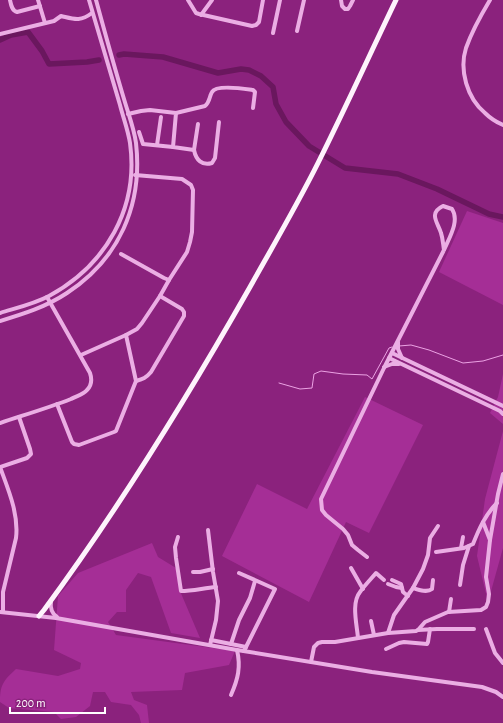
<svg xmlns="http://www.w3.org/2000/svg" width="503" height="723" viewBox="0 0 503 723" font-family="'Alegreya Sans',sans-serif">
  <rect width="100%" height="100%" fill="#8b227d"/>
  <g fill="#a52e96">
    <path d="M467,211L503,223V305L439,272Z"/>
    <path d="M503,374V424L490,413L498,397Z"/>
    <path d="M365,397L423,425L369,533L346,522L309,602L222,556L257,484L307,509Z"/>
    <path d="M503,431V548L488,602L477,556L485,499Z"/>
    <path d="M152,543L158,557L176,568L180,591L200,638L171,633L151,577L138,573L126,590V612H117L108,622L116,635L235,651L229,665L185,673L182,690L131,692L134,700L147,705L149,723H141L139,715L131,705L111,702L105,692H93L90,706L76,717L61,719L54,712L9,708L0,702C0,685 3,681 16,669L58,676L80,669L81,663L54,650L58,596L78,573Z"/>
  </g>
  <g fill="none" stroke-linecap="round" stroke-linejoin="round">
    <g stroke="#eca2e4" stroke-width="1">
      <path d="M399,346L411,345L429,350L463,363L483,361L503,355"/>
      <path d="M279,383L300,389L312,388L314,374L321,371L343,374L367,375L372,379L389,348L392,347"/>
    </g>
    <g stroke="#6a175e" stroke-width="5.5">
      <path d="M0,40L11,35L28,32L42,51L49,64L87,62L99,60"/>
      <path d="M119,55L124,54L163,57L218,73L241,69L249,70L261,76L273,87L276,104L286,122L309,146L345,168L398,174L437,189L489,214L503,217"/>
    </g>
    <g stroke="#ebaee4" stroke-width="4">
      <path d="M10,0C11,5 12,11 17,12L40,6"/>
      <path d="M38,0L45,23"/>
      <path d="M188,0L196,13L199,14L252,26L256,25L259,22L263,0"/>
      <path d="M341,0L342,6L345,9H348L350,6L353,0"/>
      <path d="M490,0C481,15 472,31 466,48C459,70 467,98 485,113C490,118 496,122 503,125"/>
      <path d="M201,15L212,0"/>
      <path d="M297,31L304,0"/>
      <path d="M273,33L280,0"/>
      <path d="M0,34L54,21L61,16C74,19 80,22 92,13"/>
      <path d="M176,113L205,106C210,102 209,97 212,92C216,84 246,89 253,90L255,92L253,108"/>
      <path d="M128,114L141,111L150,110L176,113L173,147L194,150L198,124"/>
      <path d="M139,132L143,144L173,147"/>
      <path d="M157,145L161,117"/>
      <path d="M194,150C196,160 202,166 212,163L215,158L219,122"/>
      <path d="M121,254L164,278L169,280"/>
      <path d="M0,313C16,308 34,304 49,296C106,265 139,208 130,143C128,130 123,117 120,105C110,70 99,35 89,0"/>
      <path d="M0,321C23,314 46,307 67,293C119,259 143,205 136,143C134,128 128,113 124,99C114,66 105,33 96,0"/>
      <path d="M398,342V349L402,358"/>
      <path d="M392,353L503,406"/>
      <path d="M81,355L126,335L137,329L142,323L160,296L169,280L187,252L190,242L192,232L193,190L191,185L182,179L135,175"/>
      <path d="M389,358L500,411L503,414"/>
      <path d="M384,367L392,364H399"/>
      <path d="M136,381C143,379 146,378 151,372L184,316V312L182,309L160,296"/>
      <path d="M57,404L72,442L74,444L79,445L114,432L116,431L136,381L126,335"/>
      <path d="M0,423C24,415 48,408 71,399C76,396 83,395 87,390C92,385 92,379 90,373L47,297"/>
      <path d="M0,467C8,489 19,514 16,538L3,592V612"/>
      <path d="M0,467L27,458L31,454L30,449L19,417"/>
      <path d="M208,530L213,572L218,601L216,620L210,645"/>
      <path d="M178,537L175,547L176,558L181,591C192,591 204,588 216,587"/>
      <path d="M490,540L498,494L503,474"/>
      <path d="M461,548L463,537"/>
      <path d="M436,552L464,548L473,544C479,529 485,515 497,503"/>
      <path d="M367,557L358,550L352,545L348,535L343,529L326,515L322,510L321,499L384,368L444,250C449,238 460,221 452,209L443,206C428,213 438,223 441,233C443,239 443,244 444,250"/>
      <path d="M351,568L363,589"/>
      <path d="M193,572H200L213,569"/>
      <path d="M239,573L275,589L244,651"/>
      <path d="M392,580L401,584L403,592L408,596"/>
      <path d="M388,584L396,587L402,588"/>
      <path d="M460,585L463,565L469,546"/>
      <path d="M413,588C419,590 427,593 432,589L433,580"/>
      <path d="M51,601C50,608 51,613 57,617"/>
      <path d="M0,612L56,618L237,650L372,672L482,687L496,692L503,697"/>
      <path d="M449,612L451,599"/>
      <path d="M371,621L374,635"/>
      <path d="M486,629L495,653L503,663"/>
      <path d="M418,630L437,629H474"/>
      <path d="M388,633L394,615L413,588L423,569L428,555L430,538L438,526"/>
      <path d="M358,638C357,625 351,603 360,592C365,585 371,579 376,573L384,580"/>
      <path d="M211,640L246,647"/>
      <path d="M231,644L239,620L250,598L255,581"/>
      <path d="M386,649L399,643L404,642L427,644L428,642L430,629"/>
      <path d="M311,662L314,647L318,643L322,642H335L388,633L416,631L418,630L425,622L448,612L481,610L486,607L488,602L489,594L486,577L490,540L483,522"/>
      <path d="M231,695C238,679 241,667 237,650"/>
    </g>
    <path stroke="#fef3fc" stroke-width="5" d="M39,616L44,610C120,507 187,398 250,287C273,246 297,205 318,163C345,109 370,54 396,0"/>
  </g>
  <path d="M10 707v6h95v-6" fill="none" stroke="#ffffff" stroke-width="2"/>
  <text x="16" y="707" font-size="12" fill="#ffffff" stroke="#8b227d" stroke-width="3" paint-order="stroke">200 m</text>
</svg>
